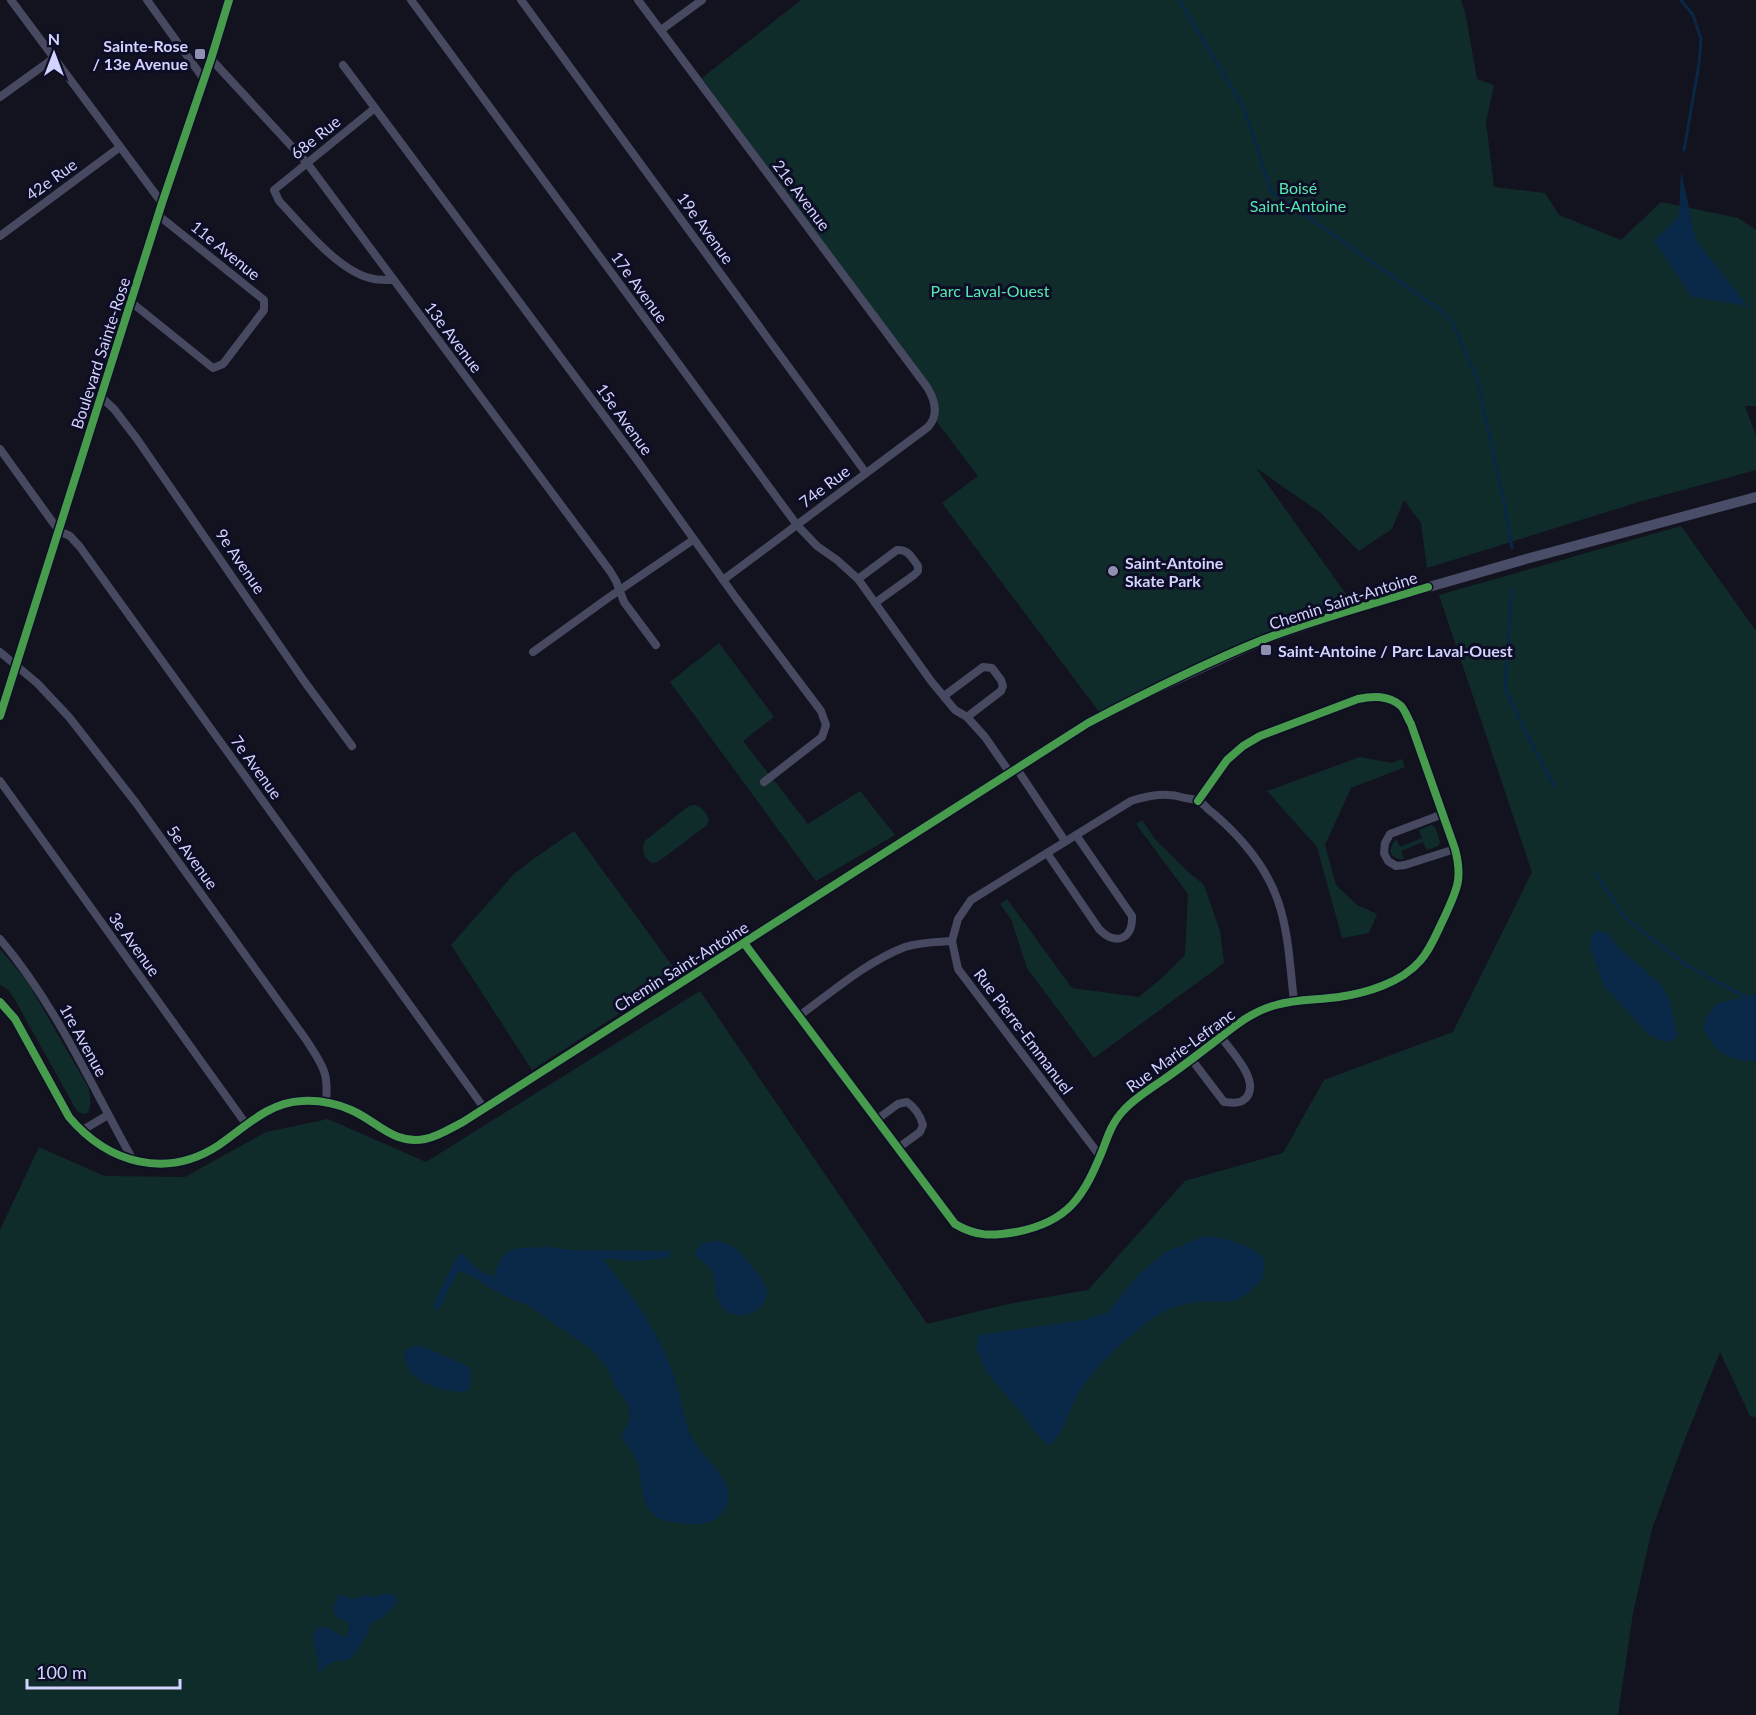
<svg xmlns="http://www.w3.org/2000/svg" width="1756" height="1715" viewBox="0 0 1756 1715" font-family="Lato,sans-serif">
  <rect width="100%" height="100%" fill="#131320"/>
  <g fill="#102c2a">
    <path d="M801,0H1461L1465,12L1477,79L1494,85L1486,122L1494,187L1545,193L1559,215L1621,240L1661,202L1738,218L1756,230V406H1745L1756,436V470L1642,501L1427,568L1421,523L1404,500L1392,529L1359,551L1321,513L1256,468L1356,608L1262,640L1140,696L1106,721L942,503L978,476L934,418L935,402L908,361L702,78Z"/>
    <path d="M1681,526L1756,631V1417L1750,1416L1720,1352L1683,1444L1652,1529L1633,1613L1618,1715H0V1230L39,1147L104,1176L185,1177L266,1132L328,1119L426,1162L700,991L927,1324L1008,1304L1088,1290L1185,1181L1283,1153L1324,1080L1453,1032L1532,872L1439,595Z"/>
    <path d="M719,643L774,717L743,741L808,824L860,791L895,835L816,881L670,682Z"/>
    <path d="M1360,757L1392,763L1402,759L1405,767L1351,788L1325,845L1336,885L1357,905L1377,914L1369,933L1342,938L1317,847L1267,791Z"/>
    <path d="M695,805C702,807 707,814 709,820L707,825L658,862L652,863C644,858 640,849 646,840L689,806Z"/>
    <path d="M1142,820L1155,839L1185,869L1204,885L1220,931L1224,963L1094,1058L1027,968L1011,919L1000,904L1007,899L1072,988L1139,997L1162,978L1185,955L1188,894L1136,824Z"/>
    <path d="M1431,825L1435,827L1440,842L1438,846L1427,850L1423,842L1401,851L1404,859C1397,859 1393,858 1390,851L1393,843L1396,839L1400,847L1422,838L1419,830Z"/>
    <path d="M574,831L679,975L532,1070L451,945L514,874L532,860Z"/>
    <path d="M0,949L27,981L88,1087C91,1096 94,1122 77,1111L19,1007C14,998 10,989 0,985Z"/>
  </g>
  <g fill="#092746">
    <path d="M1681,171L1696,240L1748,306L1692,297L1654,241L1679,216Z"/>
    <path d="M1598,931L1607,933L1619,948L1661,985L1669,999L1678,1036L1674,1040L1666,1042L1649,1035L1604,986L1590,946L1592,935Z"/>
    <path d="M1756,994V1061C1729,1061 1717,1054 1704,1030L1706,1018L1716,1004Z"/>
    <path d="M1213,1236C1224,1239 1261,1248 1264,1260C1265,1266 1263,1274 1262,1279C1254,1288 1245,1298 1233,1301C1221,1303 1208,1300 1196,1302C1178,1304 1160,1312 1145,1324C1120,1344 1092,1369 1076,1398C1067,1415 1064,1433 1049,1446L1035,1432L1021,1412L986,1372L976,1347L979,1335L1083,1320L1107,1313L1137,1276L1164,1253L1202,1237Z"/>
    <path d="M716,1241C721,1242 726,1243 730,1245C739,1249 770,1284 767,1295C763,1314 737,1323 723,1308C714,1299 716,1285 713,1273C709,1263 699,1262 695,1253L702,1243Z"/>
    <path d="M547,1247L572,1250L670,1251V1257C658,1259 644,1261 631,1261C621,1261 612,1256 603,1260C634,1297 658,1330 674,1376C681,1396 683,1418 692,1438C700,1454 729,1477 729,1495C729,1512 715,1522 700,1524C690,1525 663,1522 655,1516C641,1505 642,1481 638,1465C635,1454 629,1446 621,1438L630,1419L629,1406L613,1383L608,1369L591,1349L527,1305L508,1298L467,1274L458,1271L439,1309L432,1308L456,1258L462,1253L476,1268L494,1277C496,1271 498,1263 501,1258C511,1244 532,1248 547,1247Z"/>
    <path d="M421,1346L470,1367V1388L463,1392C441,1392 400,1380 405,1350L411,1347Z"/>
    <path d="M340,1594L353,1599C361,1597 365,1593 373,1597C381,1595 388,1591 396,1596L397,1603L382,1618L370,1624C369,1634 356,1656 347,1660C342,1661 337,1660 333,1662C327,1664 323,1671 318,1673C318,1670 318,1667 318,1663C319,1650 308,1641 317,1628C330,1624 336,1635 347,1637L349,1624L348,1622C331,1618 330,1608 340,1594Z"/>
  </g>
  <g fill="none" stroke-linecap="round" stroke-linejoin="round">
    <g stroke="#092746" stroke-width="3">
      <path d="M1179,0L1244,108L1271,191L1440,310L1451,320L1477,378L1504,502L1512,548"/>
      <path d="M1681,0L1693,15L1701,39L1699,64L1684,150"/>
      <path d="M1512,589L1505,688L1525,731L1555,787"/>
      <path d="M1595,872L1624,917L1686,965L1744,996"/>
    </g>
    <g stroke="#474961" stroke-width="8">
      <path d="M11,0L162,203"/>
      <path d="M147,0L203,78"/>
      <path d="M411,0L797,525L817,546L837,560L858,579L931,681L955,710L967,717L985,737L1010,773"/>
      <path d="M521,0L866,473"/>
      <path d="M638,0L927,387C935,400 939,415 928,427L723,580"/>
      <path d="M661,30L702,0"/>
      <path d="M211,59L307,163L610,571L616,581L624,602L656,645"/>
      <path d="M343,65L637,460L736,598L821,711L826,725L822,737L764,782"/>
      <path d="M0,97L54,58"/>
      <path d="M375,108L274,190L279,201C303,226 339,273 374,279C380,280 386,280 393,280"/>
      <path d="M0,236L120,147"/>
      <path d="M131,302L213,368L223,364L264,310V300L158,215"/>
      <path d="M100,396L114,409L137,439L304,681L352,746"/>
      <path d="M0,449L59,531L70,536L80,547L484,1108"/>
      <path d="M858,579L897,550C908,549 912,558 918,566V571L914,575L875,603"/>
      <path d="M0,652L37,683L69,717L136,803L307,1041C322,1065 329,1072 326,1101"/>
      <path d="M533,652L608,598L693,540"/>
      <path d="M944,696L983,667L992,668L1001,680L1003,686L1001,691L967,717"/>
      <path d="M1017,769L1065,841"/>
      <path d="M0,781L246,1124"/>
      <path d="M1443,814L1390,834L1385,843L1384,853L1388,861L1396,866L1405,865L1455,849"/>
      <path d="M1047,853L1099,929C1115,946 1133,940 1132,916L1076,835"/>
      <path d="M0,939C56,1005 91,1085 133,1160"/>
      <path d="M744,943L955,1224C977,1237 992,1236 1016,1232C1069,1222 1084,1196 1103,1149C1108,1135 1113,1121 1124,1110C1135,1098 1150,1089 1163,1080C1182,1067 1200,1053 1218,1039C1236,1025 1253,1011 1276,1005C1296,999 1318,1000 1339,997C1366,993 1401,983 1420,961C1431,949 1437,932 1444,918C1457,890 1463,879 1455,849L1411,724C1408,719 1405,710 1401,706C1389,695 1373,696 1358,699L1260,736L1243,746L1227,760L1198,801"/>
      <path d="M799,1016C832,992 866,962 905,947C920,942 936,942 952,941"/>
      <path d="M1192,1060L1224,1102C1233,1103 1240,1104 1246,1098C1261,1081 1231,1051 1221,1037"/>
      <path d="M876,1120L898,1104L907,1102C916,1108 920,1115 923,1125L920,1132L898,1148"/>
      <path d="M81,1131L108,1115"/>
      <path d="M1100,1156L958,969L952,941L958,919L971,900L1131,801C1150,795 1166,792 1185,798C1190,799 1195,799 1199,801C1204,804 1208,810 1213,813C1241,837 1266,866 1278,901C1289,933 1290,968 1294,1001"/>
    </g>
    <g stroke="#4a4d67" stroke-width="10">
      <path d="M0,716L162,203L211,59L229,0"/>
      <path d="M0,1002L15,1019L69,1117C108,1163 166,1180 219,1145C245,1127 269,1102 302,1101C320,1100 335,1103 351,1110C377,1121 393,1145 425,1139C438,1137 451,1128 463,1122L1028,761L1088,723L1140,696L1262,640L1356,608L1526,559L1756,497"/>
    </g>
    <defs>
      <g id="cycleway">
        <path d="M0,716L162,203L211,59L229,0"/>
        <path d="M744,943L955,1224C977,1237 992,1236 1016,1232C1069,1222 1084,1196 1103,1149C1108,1135 1113,1121 1124,1110C1135,1098 1150,1089 1163,1080C1182,1067 1200,1053 1218,1039C1236,1025 1253,1011 1276,1005C1296,999 1318,1000 1339,997C1366,993 1401,983 1420,961C1431,949 1437,932 1444,918C1457,890 1463,879 1455,849L1411,724C1408,719 1405,710 1401,706C1389,695 1373,696 1358,699L1260,736L1243,746L1227,760L1198,801"/>
        <path d="M0,1002L15,1019L69,1117C108,1163 166,1180 219,1145C245,1127 269,1102 302,1101C320,1100 335,1103 351,1110C377,1121 393,1145 425,1139C438,1137 451,1128 463,1122L1088,723C1145,693 1203,664 1262,640C1316,619 1373,604 1428,587"/>
      </g>
    </defs>
    <use href="#cycleway" stroke="#0e0d26" stroke-width="11"/>
    <use href="#cycleway" stroke="#469c4c" stroke-width="8"/>
  </g>
  <g fill="#8f90b1" stroke="#0e0d26" stroke-width="2">
    <rect x="194" y="48" width="12" height="12" rx="3"/>
    <circle cx="1113" cy="571" r="6"/>
    <rect x="1260" y="644" width="12" height="12" rx="3"/>
  </g>
  <g text-anchor="middle" dominant-baseline="central" stroke-width="6" stroke-linejoin="round" paint-order="stroke">
    <g font-size="16" font-weight="bold" fill="#d2d3ff" stroke="#0e0d26" text-anchor="start">
      <text x="188" y="45" text-anchor="end">Sainte-Rose<tspan x="188" dy="18">/ 13e Avenue</tspan></text>
      <text x="1125" y="562">Saint-Antoine<tspan x="1125" dy="18">Skate Park</tspan></text>
      <text x="1278" y="650">Saint-Antoine / Parc Laval-Ouest</text>
    </g>
    <g font-size="16" fill="#d2d3ff" stroke="#0e0d26">
      <text transform="translate(315 137) rotate(-39)">68e Rue</text>
      <text transform="translate(51 179) rotate(-36)">42e Rue</text>
      <text transform="translate(802 195) rotate(53)">21e Avenue</text>
      <text transform="translate(706 228) rotate(54)">19e Avenue</text>
      <text transform="translate(226 250) rotate(39)">11e Avenue</text>
      <text transform="translate(640 287) rotate(54)">17e Avenue</text>
      <text transform="translate(454 337) rotate(53)">13e Avenue</text>
      <text transform="translate(100 353) rotate(-72)">Boulevard Sainte-Rose</text>
      <text transform="translate(625 419) rotate(54)">15e Avenue</text>
      <text transform="translate(824 486) rotate(-37)">74e Rue</text>
      <text transform="translate(241 561) rotate(56)">9e Avenue</text>
      <text transform="translate(1343 600) rotate(-18)">Chemin Saint-Antoine</text>
      <text transform="translate(257 767) rotate(54)">7e Avenue</text>
      <text transform="translate(193 857) rotate(54)">5e Avenue</text>
      <text transform="translate(135 944) rotate(54)">3e Avenue</text>
      <text transform="translate(681 966) rotate(-32)">Chemin Saint-Antoine</text>
      <text transform="translate(1024 1031) rotate(53)">Rue Pierre-Emmanuel</text>
      <text transform="translate(84 1040) rotate(61)">1re Avenue</text>
      <text transform="translate(1180 1050) rotate(-36)">Rue Marie-Lefranc</text>
    </g>
    <g font-size="16" fill="#54e9b0" stroke="#0e0d26">
      <text x="1298" y="187">Boisé<tspan x="1298" dy="18">Saint-Antoine</tspan></text>
      <text x="990" y="290">Parc Laval-Ouest</text>
    </g>
  </g>
  <g transform="translate(54 54)" stroke="#0e0d26" stroke-width="4.5" paint-order="stroke">
  <path d="M0-4.5L10 22L0 15L-10 22Z" fill="#d2d3ff"/>
  <text y="-9" font-size="16" font-weight="bold" text-anchor="middle" fill="#d2d3ff">N</text>
  </g>
  <path d="M27 1679v9h153v-9" fill="none" stroke="#d2d3ff" stroke-width="3"/>
  <text x="36" y="1679" font-size="18" fill="#d2d3ff" stroke="#0e0d26" stroke-width="4.5" paint-order="stroke">100 m</text>
</svg>
